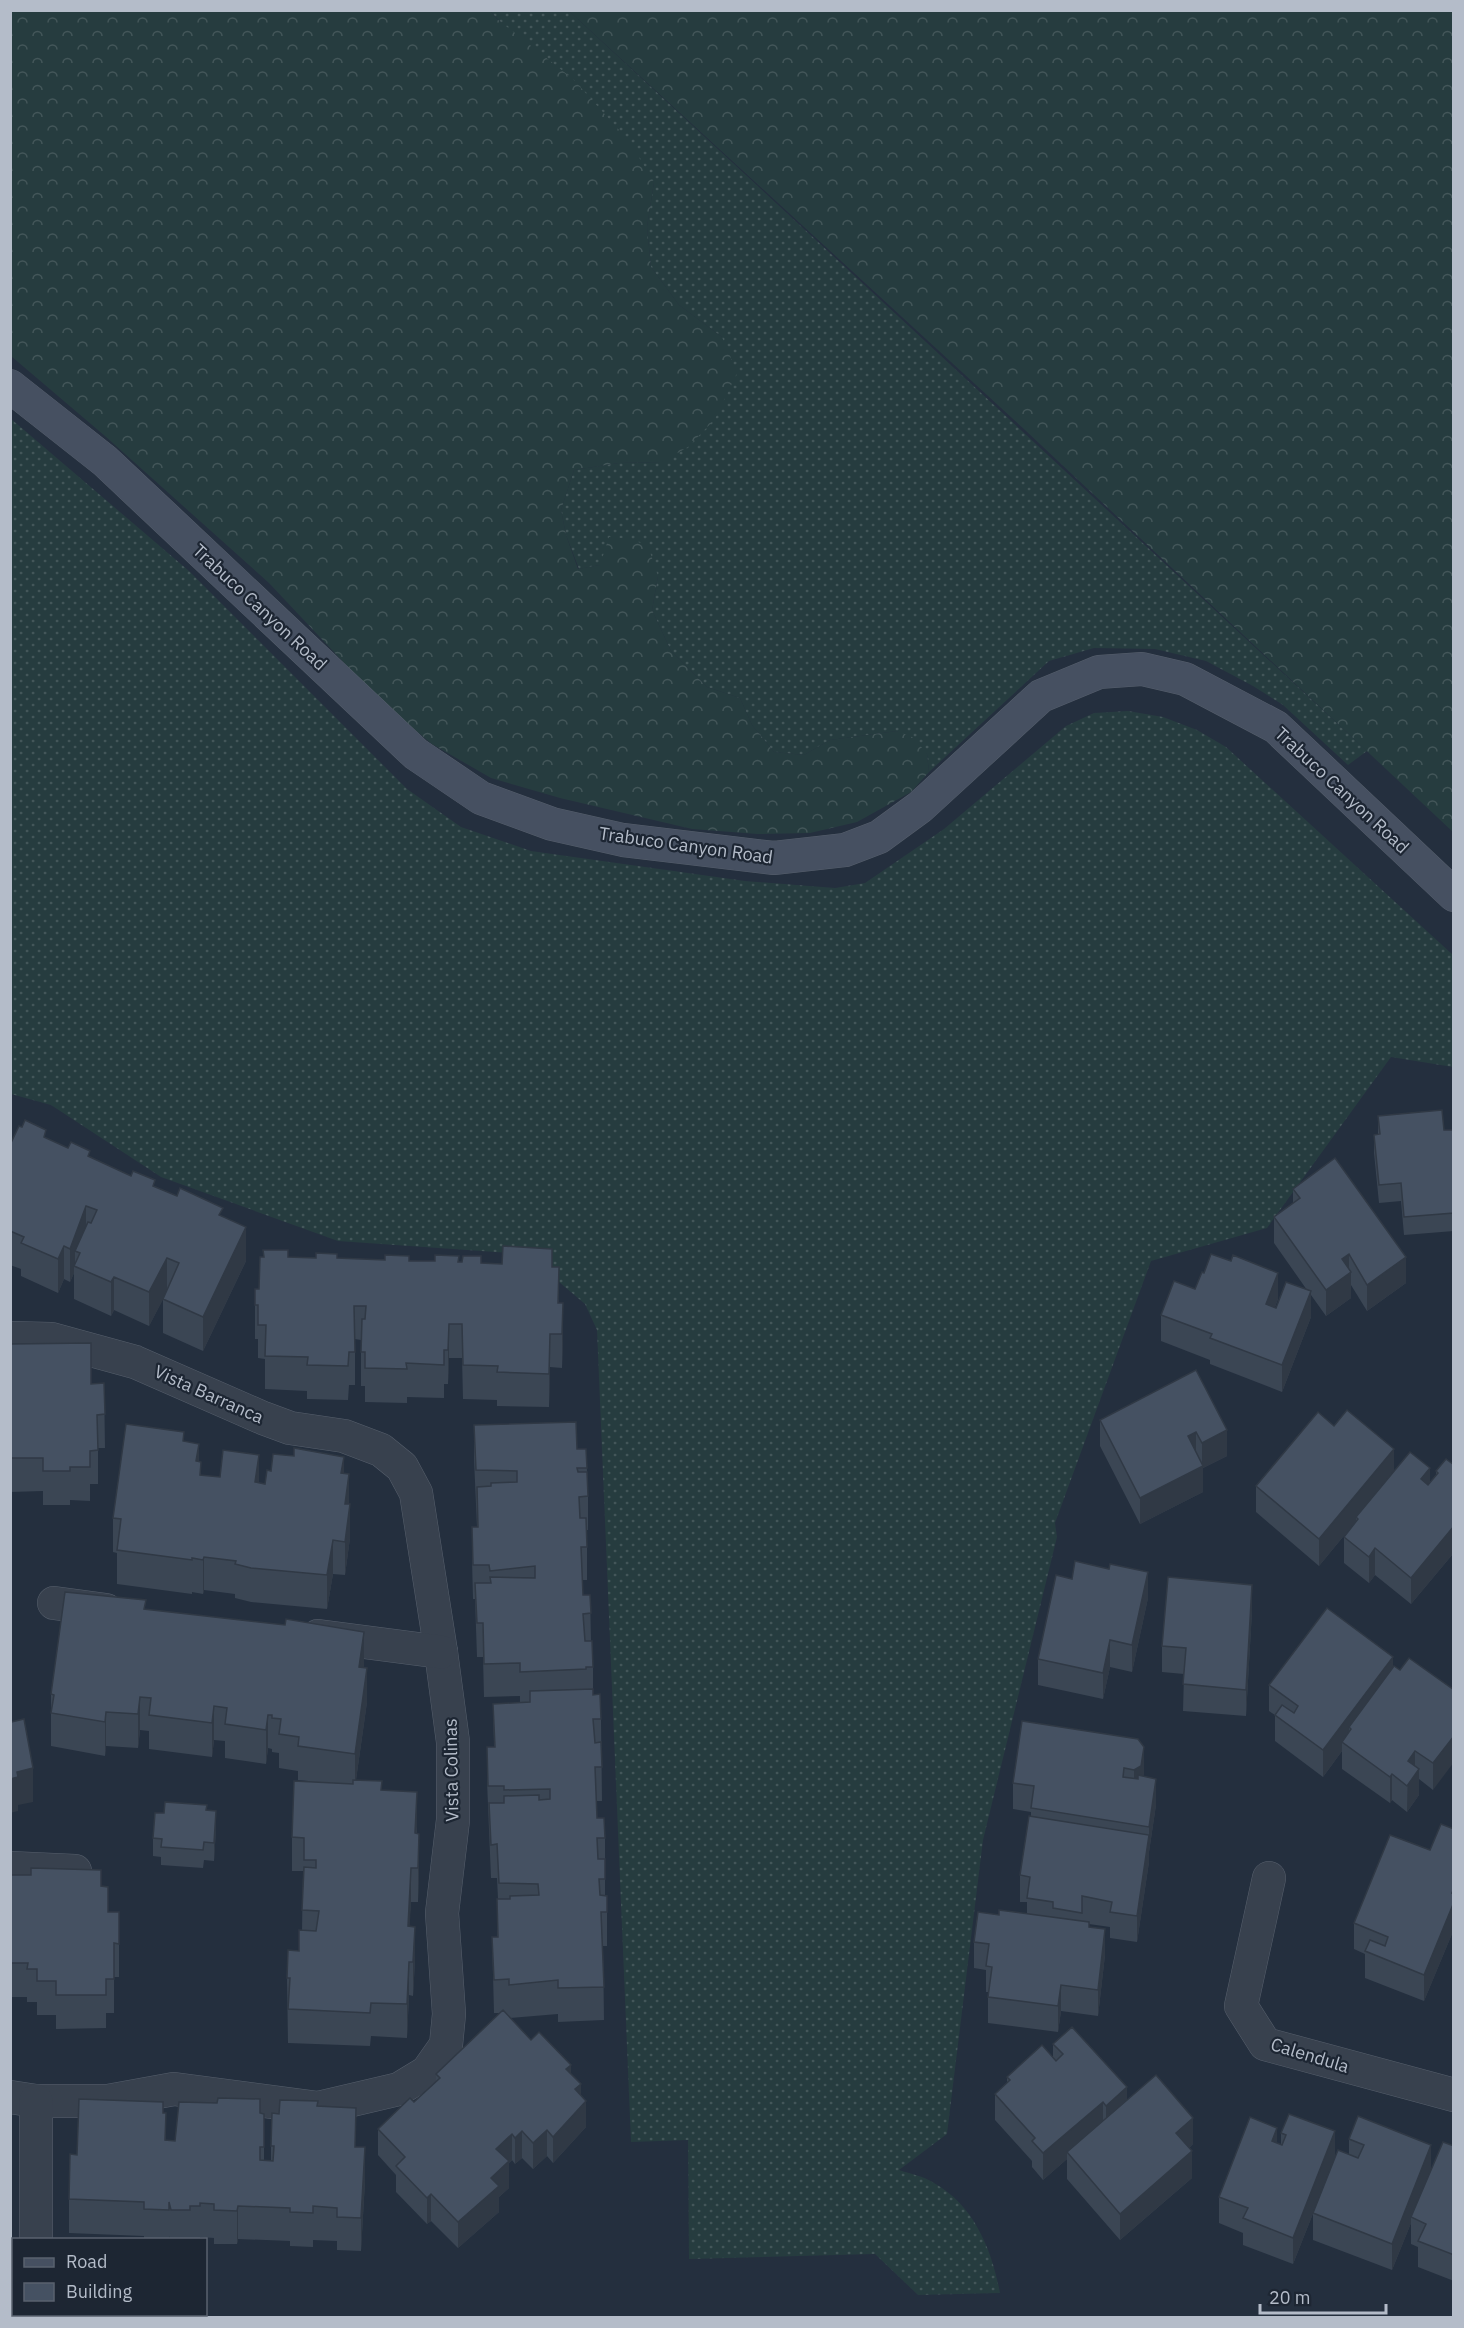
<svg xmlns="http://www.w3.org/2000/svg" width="1464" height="2328" viewBox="0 0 1464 2328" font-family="'IBM Plex Sans',sans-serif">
  <defs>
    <pattern id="grass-dots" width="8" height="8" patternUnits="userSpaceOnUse" patternTransform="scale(1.5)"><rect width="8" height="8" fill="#263c3f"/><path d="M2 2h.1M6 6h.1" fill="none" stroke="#435659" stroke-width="1.8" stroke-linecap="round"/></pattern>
    <pattern id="forest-crowns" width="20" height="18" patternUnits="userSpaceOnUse" patternTransform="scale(1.5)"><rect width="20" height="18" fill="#263c3f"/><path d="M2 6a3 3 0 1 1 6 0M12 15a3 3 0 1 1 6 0" fill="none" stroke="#435659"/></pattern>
  </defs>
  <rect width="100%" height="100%" fill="#242f3e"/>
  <g fill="url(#grass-dots)">
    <path d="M490,11H569L1367,751L1348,765L1283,705L1253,686L1206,661L1155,649L1094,648L1049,661L929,772L927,754L897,731L830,740L804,755L774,752L752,725L740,698L707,687L671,651L652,610L658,576L600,565L579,569L566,535L561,510L574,470L619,463L662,462L722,337L679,305L651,267L647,227L654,182Z"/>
    <path d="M10,418L189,571L407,789L461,827L531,851L745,881L835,888L865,883L944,829L1066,726L1094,713L1128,711L1163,717L1197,730L1226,747L1453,955V1067L1391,1057L1267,1228L1151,1261L1055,1523L1057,1537L983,1840L947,2134L899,2170C911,2174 923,2176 934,2183C974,2205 992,2250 1000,2293L918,2295L875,2254L689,2259L688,2140L631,2142L597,1330L585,1304L526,1254L338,1241L161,1177L51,1105L11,1094Z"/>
  </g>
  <g fill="url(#forest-crowns)">
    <path d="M10,11H490L497,19L573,79L629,141L654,182L647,227L651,267L679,305L722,337L737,373L715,419L688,447L662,462L619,463L574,470L561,510L566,535L578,569L600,565L609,537L631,539L648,546L658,576L652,610L671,651L707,687L740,698L752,725L774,752L804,755L830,740L897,731L914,738L927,754L929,772L911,792L857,822L810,833L758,834L692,829L560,798L491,778L432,744L380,701L269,583L105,436L11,356Z"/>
    <path d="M569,11H1453V832L1025,430Z"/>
  </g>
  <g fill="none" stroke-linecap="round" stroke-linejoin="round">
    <defs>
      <g id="street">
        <path d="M10,1338L51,1339L135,1362L263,1418L290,1428L344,1436L381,1450L402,1467L416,1493L441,1652L453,1742V1820L442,1913L449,2014L446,2045L427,2072L399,2089L318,2108L174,2089L108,2101H36L10,2097"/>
        <path d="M54,1603L106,1610"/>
        <path d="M318,1636L441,1652"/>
        <path d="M10,1868L75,1871"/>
        <path d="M1269,1878L1241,2006L1265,2044L1454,2095"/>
        <path d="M36,2240V2101"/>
        <path d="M33,2318V2314"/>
      </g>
      <path id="secondary" d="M10,386L105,461L416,754L481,798L552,824L623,840L774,858L845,850L879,837L920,807L1041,696L1099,672L1142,669L1185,679L1276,727L1454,895"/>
    </defs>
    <use href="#street" stroke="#565f6c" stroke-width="34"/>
    <use href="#secondary" stroke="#565f6c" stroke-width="34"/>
    <use href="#street" stroke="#38414e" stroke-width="33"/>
    <use href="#secondary" stroke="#465061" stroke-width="33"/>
  </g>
  <g fill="#3b4654">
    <path d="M1378,1116L1444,1130H1454V1231L1404,1235L1401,1201L1379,1203L1374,1153V1135L1378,1134Z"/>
    <path d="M46,1138L223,1217L246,1261L203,1351L163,1333V1299L164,1297L149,1326L114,1310L111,1316L74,1299V1273L70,1282L64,1279L58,1293L21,1276V1269L10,1265V1145Z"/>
    <path d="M1293,1189L1406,1283L1367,1311L1351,1285V1298L1326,1316L1311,1295V1317L1282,1392L1210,1364V1360L1161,1341V1315L1195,1289L1278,1299L1275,1307L1276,1308L1307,1290L1274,1243V1217L1293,1204Z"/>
    <path d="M288,1257L337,1258L481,1263L552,1267L559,1303L563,1337L562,1368L550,1367L549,1407L497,1406V1400L463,1399L462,1358H449L448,1384H444V1398L407,1397V1403L365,1402V1386H361V1340L355,1339V1385H349L348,1400L307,1399V1391L265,1389V1359L258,1358V1339H255V1289H259Z"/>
    <path d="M10,1344L91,1384L104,1383L105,1448H98V1484H90V1501L70,1500V1505H43V1491L10,1492Z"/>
    <path d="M1196,1370L1227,1456L1203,1468V1492L1140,1524L1100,1446V1420Z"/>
    <path d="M474,1425L577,1449H586L588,1496V1530H587V1580H583V1595H590L591,1641L593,1667V1695L601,1719L602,1801H596L597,1818L605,1838V1896L607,1912V1946H603L604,2020L558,2022V2014L510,2018L531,2040L571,2074L581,2095L586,2127L553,2163L547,2156L533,2169L522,2158L515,2164L512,2160L509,2163V2188L499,2197V2212L458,2248L431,2221L427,2224L396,2192V2175L378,2155V2129L414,2102L436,2082V2074L500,2013H494L492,1937H497V1899H498L497,1878H491L487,1781V1747H494L493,1704L520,1703V1696L484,1697L483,1657H477L475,1599H473L472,1560V1527H477L474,1459Z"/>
    <path d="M1334,1426L1394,1470L1430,1482L1436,1475V1471L1454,1465V1571L1452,1570V1555L1411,1604L1375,1575L1369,1583L1344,1563V1537L1356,1521L1319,1566L1256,1512V1486Z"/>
    <path d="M184,1441L199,1461L201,1475L265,1484L271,1471L344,1474L349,1504L350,1538L345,1575L333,1574L327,1609L251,1602L235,1598V1594L204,1590L203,1594L192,1592V1594L117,1584V1553L113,1552V1518Z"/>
    <path d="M1109,1569L1148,1598L1132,1672L1110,1667L1103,1699L1038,1685V1659L1072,1579Z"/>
    <path d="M146,1609L364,1667L367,1702L356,1780L382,1790L417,1826V1833L419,1867L418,1902H411L409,1926L415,1960L413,1996L409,1995L407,2038L371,2036L370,2046L288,2043L287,1978L299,1951L302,1930L303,1871H292V1837L308,1781L298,1780V1771L279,1768V1753L272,1752V1749L268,1748L266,1764L225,1758V1741L214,1740L212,1757L149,1749V1731L140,1730L138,1748L106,1746L105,1756L51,1746V1694Z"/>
    <path d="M1252,1611L1246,1716L1183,1711L1184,1674L1162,1672V1646Z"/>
    <path d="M1393,1668L1454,1690L1433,1790L1419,1779V1795L1407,1812L1392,1800L1390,1803L1342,1769V1751L1323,1777L1275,1741V1715L1269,1711V1685Z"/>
    <path d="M1022,1721L1144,1773L1143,1776L1156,1805L1149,1852V1862L1137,1942L1110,1938V1927L1089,1924V1927L1105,1955L1098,2016L1061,2011L1058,2032L988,2023V1992H986V1970L974,1968V1942L999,1915L1027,1914V1902H1020V1875L1031,1816V1812L1013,1809V1783Z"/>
    <path d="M207,1810L216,1829L214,1861L204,1860L203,1868L161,1865V1857L153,1856V1838L164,1813Z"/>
    <path d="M1454,1829V1929L1424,2001L1365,1978V1954L1354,1949V1923Z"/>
    <path d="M10,1875L101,1886L108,1912H119V1977H114V2013H106V2028L56,2029V2015H37V2002H27V1997H10Z"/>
    <path d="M1053,2044L1127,2100L1193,2144L1189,2148L1192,2178L1120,2240L1067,2179V2159L1043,2180L1032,2167V2161L995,2120V2094L1007,2083V2077L1053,2058Z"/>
    <path d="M318,2106L356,2147L365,2181L361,2251L337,2250V2241L313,2240V2247L290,2246V2241L238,2239L237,2244H214V2238L200,2237V2240H170L169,2236V2240H144V2236L69,2233V2199L77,2155L163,2113L166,2140L175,2141L260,2113L264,2114V2160L271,2161V2146L279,2114Z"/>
    <path d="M1289,2114L1335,2158L1293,2264L1243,2245V2233L1219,2223V2197L1277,2143L1281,2145V2133Z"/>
    <path d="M1349,2139L1431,2169L1454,2146V2281L1418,2267V2247L1411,2244V2223L1392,2270L1313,2240V2213L1349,2154Z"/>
  </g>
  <g fill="#303945">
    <path d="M86,1206V1240L75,1251V1266H74V1273L70,1282V1249Z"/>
    <path d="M246,1227V1261L203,1351V1317Z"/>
    <path d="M64,1246V1279L58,1293V1259Z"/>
    <path d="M1349,1254V1273L1351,1272V1298L1326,1316V1290L1342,1259Z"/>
    <path d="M1406,1257V1283L1367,1311V1285Z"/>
    <path d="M167,1258V1292L149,1326V1292Z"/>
    <path d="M1278,1273V1299L1266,1330V1304Z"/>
    <path d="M114,1277V1310L111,1316V1282Z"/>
    <path d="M1311,1291V1317L1282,1392V1365Z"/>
    <path d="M563,1303V1337L562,1368V1334Z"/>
    <path d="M449,1324V1358L448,1384V1350Z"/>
    <path d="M550,1334V1367L549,1407V1374Z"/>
    <path d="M1227,1430V1456L1203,1468V1492L1140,1524V1498L1202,1467V1443Z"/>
    <path d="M1196,1432V1458L1188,1436Z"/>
    <path d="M199,1444V1477L196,1461Z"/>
    <path d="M1394,1449V1475L1356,1517V1521L1319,1566V1539Z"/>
    <path d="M259,1455V1489L255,1482Z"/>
    <path d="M344,1457V1491L341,1473Z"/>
    <path d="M1430,1468V1494L1421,1479Z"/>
    <path d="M349,1474V1508L345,1504Z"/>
    <path d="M350,1504V1538L345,1575V1542Z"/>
    <path d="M1454,1526V1545L1452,1543V1555L1411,1604V1578Z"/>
    <path d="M333,1540V1574L327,1609V1575Z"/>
    <path d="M1375,1548V1575L1369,1583V1557Z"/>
    <path d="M204,1557V1590L203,1594V1560Z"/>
    <path d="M1148,1572V1598L1132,1672V1645Z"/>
    <path d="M1252,1585V1611L1246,1716V1690Z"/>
    <path d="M364,1632V1666L359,1700V1667Z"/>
    <path d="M1110,1640V1667L1103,1699V1673Z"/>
    <path d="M1393,1657V1683L1351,1729L1349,1727V1742H1342V1751L1323,1777V1750Z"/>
    <path d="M367,1668V1702L355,1787V1754Z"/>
    <path d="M140,1697V1730L138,1748V1714Z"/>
    <path d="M214,1706V1740L212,1757V1723Z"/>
    <path d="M106,1712V1746L105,1756V1722Z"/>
    <path d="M268,1715V1748L266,1764V1730Z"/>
    <path d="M1454,1736V1762L1433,1790V1763Z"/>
    <path d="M1144,1747V1773L1141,1792L1134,1796V1770Z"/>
    <path d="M1415,1751V1774L1419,1769V1795L1407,1812L1408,1761Z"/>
    <path d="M33,1768V1802L18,1805V1811L10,1813V1779L17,1772Z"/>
    <path d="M1392,1774V1800L1390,1803V1777Z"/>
    <path d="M1156,1779V1805L1149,1852V1862L1137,1942V1916L1149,1837V1827Z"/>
    <path d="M417,1792V1826L415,1867V1833Z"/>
    <path d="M216,1811V1829L214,1861V1843Z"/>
    <path d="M419,1834V1867L418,1902V1868Z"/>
    <path d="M411,1868V1902L408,1960V1926Z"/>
    <path d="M1454,1888V1929L1424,2001V1975Z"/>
    <path d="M415,1927V1960L413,1996V1962Z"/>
    <path d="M1105,1929V1955L1098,2016V1990Z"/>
    <path d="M409,1962V1995L407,2038V2004Z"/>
    <path d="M1061,1985V2011L1058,2032V2006Z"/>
    <path d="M571,2065V2091L566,2069Z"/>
    <path d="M581,2084V2107L586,2101V2127L553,2163V2137L575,2089Z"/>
    <path d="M1127,2087V2114L1106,2132V2106Z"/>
    <path d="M1103,2102V2129L1067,2152V2159L1043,2180V2153Z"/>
    <path d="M1193,2118V2144L1176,2160V2133Z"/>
    <path d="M1277,2128V2154L1272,2141Z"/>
    <path d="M547,2130V2156L533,2169V2143Z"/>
    <path d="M522,2131V2158L515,2164V2138Z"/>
    <path d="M1335,2131V2158L1293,2264V2238Z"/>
    <path d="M512,2134V2160L509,2163V2188L499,2197V2212L458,2248V2222L491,2178L496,2149Z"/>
    <path d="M1431,2145V2171L1411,2217V2223L1392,2270V2244Z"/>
    <path d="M365,2147V2181L361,2251V2218Z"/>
    <path d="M1192,2151V2178L1120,2240V2214Z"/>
    <path d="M431,2194V2221L427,2224V2198Z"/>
    <path d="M238,2206V2239L237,2244V2211Z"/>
  </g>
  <g fill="#455162" stroke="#303945" stroke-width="1.5">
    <path d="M1442,1110L1444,1130H1454V1213L1404,1217L1401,1183L1379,1185L1374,1135L1380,1134L1378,1116Z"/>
    <path d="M25,1120L46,1130L44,1137L68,1148L71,1142L90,1151L88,1156L131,1176L133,1171L155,1180L153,1186L177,1196L180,1188L223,1208L219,1215L246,1227L203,1317L163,1299L179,1263L167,1258L149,1292L114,1277L111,1282L74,1266L80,1253L75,1251L88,1222L91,1223L97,1210L86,1206L70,1249L64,1246L58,1259L21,1243L24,1237L10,1231V1145L19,1126L22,1127Z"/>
    <path d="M1335,1158L1406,1257L1367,1285L1349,1254L1342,1259L1351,1272L1326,1290L1274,1217L1300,1198L1293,1189Z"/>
    <path d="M503,1246L552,1249V1267H559L558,1303H563L562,1334H550L549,1374L497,1372L498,1366L463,1365L462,1324H449L448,1350H444V1365L406,1363L407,1369L365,1368V1352H361L362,1319H365L366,1306H354L355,1352H349L348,1366L307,1365L308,1357L265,1356L266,1325H258V1305H255V1289H259L260,1257H264L263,1250H288V1257L316,1258V1253L337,1254V1258L385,1260V1255L409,1256V1261H435V1255L459,1256L458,1262H462L463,1256H481V1263L502,1264Z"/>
    <path d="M1211,1254L1231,1261L1233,1255L1278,1273L1266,1304L1276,1308L1286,1282L1311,1291L1282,1365L1210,1338L1212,1334L1161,1315L1174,1281L1195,1289L1202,1272L1204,1273Z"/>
    <path d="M91,1343V1384L104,1383L105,1414L97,1415L98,1450L90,1451V1467H70V1471H43V1458H10V1344Z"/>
    <path d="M1196,1370L1227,1430L1202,1443L1196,1432L1188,1436L1203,1466L1140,1498L1100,1420Z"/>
    <path d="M1347,1410L1394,1449L1319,1539L1256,1486L1318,1412L1334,1426Z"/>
    <path d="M576,1422L577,1449H586L587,1468H577L578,1472H587L588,1496L579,1497L580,1518H586L587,1547H581L583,1595H590L591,1613L583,1614L585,1641H592L593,1667H586V1669L520,1672V1663L484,1664L483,1623H477L475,1583H491L490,1577L535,1578V1566L490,1571L489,1565H473L472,1527H478L477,1487L491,1486V1483L517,1482V1471L476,1470L474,1425Z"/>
    <path d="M126,1424L184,1432L183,1441L199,1444L196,1461L201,1462L200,1475L220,1477L223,1450L259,1455L255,1482L265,1484L267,1470L271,1471L273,1454L294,1456V1448L344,1457L341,1473L349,1474L345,1504H350L345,1542L333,1540L327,1575L251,1568L235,1564L236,1561L204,1557L203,1560L192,1558V1560L117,1550L121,1519L113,1518Z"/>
    <path d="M1410,1452L1430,1468L1421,1479L1428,1485L1438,1473L1436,1471L1446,1459L1454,1465V1526L1411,1578L1375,1548L1369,1557L1344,1537L1358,1519L1356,1517Z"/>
    <path d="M1075,1561L1109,1569L1110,1564L1148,1572L1132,1645L1110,1640L1103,1673L1038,1659L1056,1575L1072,1579Z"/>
    <path d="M1168,1577L1252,1585L1246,1690L1183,1684L1186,1648L1162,1646Z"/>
    <path d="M65,1592L146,1600L144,1609L285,1625L286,1619L364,1632L359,1667L367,1668L355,1754L298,1746L299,1737L279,1734L281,1719L272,1718V1715H268L266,1730L225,1724L227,1708L214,1706L212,1723L149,1715L151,1698L140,1697L138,1714L106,1712L105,1722L51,1713L54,1695L51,1694Z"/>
    <path d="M1327,1608L1393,1657L1323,1750L1275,1715L1282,1705L1294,1713L1298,1706L1269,1685Z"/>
    <path d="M1409,1658L1454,1690V1736L1433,1763L1415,1751L1408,1761L1419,1769L1407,1786L1392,1774L1390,1777L1342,1742L1351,1729L1349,1727L1394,1666L1400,1670Z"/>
    <path d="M593,1689V1695L600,1694L601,1719H593L595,1743L601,1742L602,1767H595L597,1818H604L605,1838H597L598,1859H605V1879H599L600,1895L607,1896V1912H601L604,1987L558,1988V1980L509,1985V1979L494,1980L492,1937H498L497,1899H510V1896L539,1895L538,1884L499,1883L497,1844L491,1845L489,1803H504V1796L539,1795V1800L550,1799V1789L504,1790V1786H488L487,1747H495L493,1704L530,1702V1691Z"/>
    <path d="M10,1718L11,1722L24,1719L33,1768L17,1772L18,1777L10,1779Z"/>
    <path d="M1022,1721L1138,1739L1144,1747L1141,1766L1134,1770L1124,1768L1123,1777L1138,1779V1775L1156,1779L1149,1827L1031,1808L1034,1786L1013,1783Z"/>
    <path d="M353,1780L382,1781L381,1790L417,1792L415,1833L419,1834L418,1868H411L408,1926L415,1927L413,1962H409L407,2004L371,2003L370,2013L288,2009L290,1978H287L288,1950L299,1951V1930L316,1931L319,1911L302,1910L304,1867L316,1868V1860H304V1838L292,1837L294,1781L353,1784Z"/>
    <path d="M165,1802L207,1805L206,1810L216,1811L214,1843L204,1842L203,1850L161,1847L162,1839L153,1838L155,1813H164Z"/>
    <path d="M1029,1816L1149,1835L1137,1916L1110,1912L1112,1902L1082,1896V1913L1053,1908V1902L1027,1898L1030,1877L1020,1875Z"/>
    <path d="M1441,1824L1454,1829V1888L1452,1893H1454V1902L1424,1975L1365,1951L1370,1940L1385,1946L1388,1937L1354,1923L1390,1835L1430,1850Z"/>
    <path d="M31,1868L101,1870V1886L108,1887V1912H119V1944L114,1943V1979H106V1995H56V1981H37V1969H27L28,1963H10V1875H31Z"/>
    <path d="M999,1910L1089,1922V1927L1105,1929L1098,1990L1061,1985L1058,2006L988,1997L992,1967L986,1966L989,1944L974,1942L978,1912L999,1915Z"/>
    <path d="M503,2010L531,2040L539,2032L571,2065L566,2069L581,2084L575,2089L586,2101L553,2137L547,2130L533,2143L522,2131L515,2138L512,2134L496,2149L509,2161L491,2178L499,2186L458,2222L431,2194L427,2198L396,2166L405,2157L378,2129L410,2098L414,2102L440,2078L436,2074Z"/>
    <path d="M1072,2027L1127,2087L1106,2106L1103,2102L1043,2153L1032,2141L1035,2138L995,2094L1010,2080L1007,2077L1042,2045L1056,2061L1063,2054L1053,2044Z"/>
    <path d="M1156,2075L1193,2118L1176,2133L1192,2151L1120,2214L1067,2152Z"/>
    <path d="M218,2098L260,2099V2113L264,2114V2147H260V2160L273,2161L274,2146H271L272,2113L279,2114L280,2100L318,2101L317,2106L356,2108L355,2147H365L361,2218L337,2217V2208L313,2206V2213L290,2212V2208L238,2206L237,2211L214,2210V2204L200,2203V2206H190V2210H171L169,2202V2210L144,2209V2202L69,2199L70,2154L77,2155L79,2099L163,2102V2113H166L165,2140L175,2141L179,2102L217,2103Z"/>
    <path d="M1289,2114L1335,2131L1293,2238L1243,2218L1248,2208L1219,2197L1250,2117L1277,2128L1272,2141L1282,2145L1286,2135L1281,2133Z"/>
    <path d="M1358,2116L1431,2145L1392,2244L1313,2213L1338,2150L1358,2158L1364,2145L1349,2139Z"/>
    <path d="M1443,2142L1454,2146V2255L1418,2241L1426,2224L1411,2217Z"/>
  </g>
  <g text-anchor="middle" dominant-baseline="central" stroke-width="4.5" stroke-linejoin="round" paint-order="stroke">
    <g font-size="18" fill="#b4bcc9" stroke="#1d2633">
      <text transform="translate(260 607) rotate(43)">Trabuco Canyon Road</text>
      <text transform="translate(1342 790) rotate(43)">Trabuco Canyon Road</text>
      <text transform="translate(686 845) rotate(8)">Trabuco Canyon Road</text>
      <text transform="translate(209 1394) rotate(24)">Vista Barranca</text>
      <text transform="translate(451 1770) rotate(-91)">Vista Colinas</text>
      <text transform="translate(1310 2055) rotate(17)">Calendula</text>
    </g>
  </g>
  <rect width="1464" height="2328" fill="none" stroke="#b4bcc9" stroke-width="24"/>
  <rect x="12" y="2238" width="195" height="78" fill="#1d2633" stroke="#59626f" stroke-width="1.5"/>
  <rect x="24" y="2258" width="30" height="9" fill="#465061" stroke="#59626f" stroke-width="1.5"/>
  <text x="66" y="2268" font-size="18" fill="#b4bcc9">Road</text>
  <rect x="24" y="2283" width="30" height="18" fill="#455162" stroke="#59626f" stroke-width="1.5"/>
  <text x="66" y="2298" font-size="18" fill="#b4bcc9">Building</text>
  <path d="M1260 2304v9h126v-9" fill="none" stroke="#b4bcc9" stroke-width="3"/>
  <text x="1269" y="2304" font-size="18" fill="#b4bcc9" stroke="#1d2633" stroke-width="4.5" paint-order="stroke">20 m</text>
</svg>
